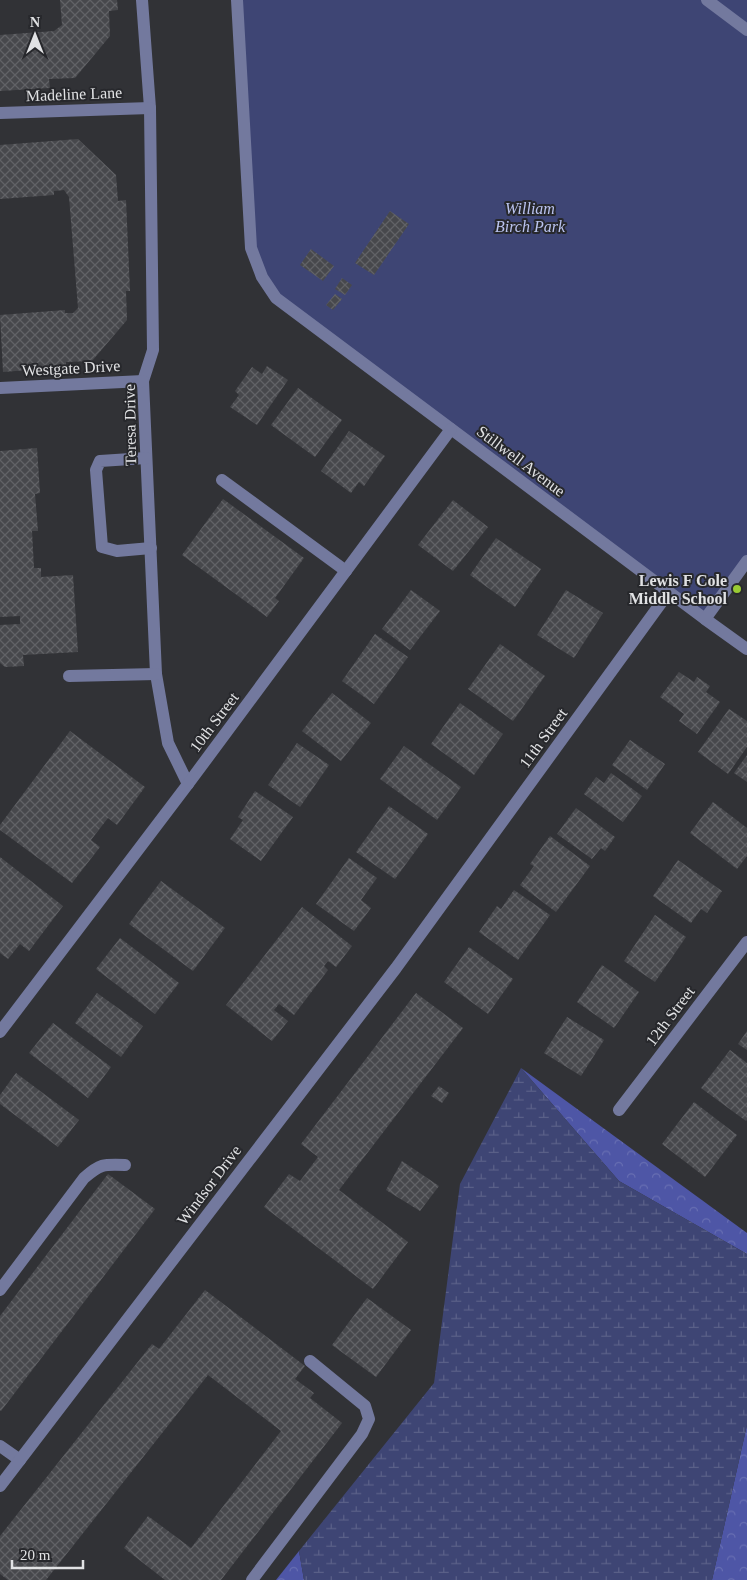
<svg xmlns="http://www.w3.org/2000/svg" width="747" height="1580" viewBox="0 0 747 1580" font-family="Georgia,serif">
  <defs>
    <pattern id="forest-crowns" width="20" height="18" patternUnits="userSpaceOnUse" patternTransform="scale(1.25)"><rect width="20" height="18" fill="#4e56a6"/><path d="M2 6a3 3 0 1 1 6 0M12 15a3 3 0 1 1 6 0" fill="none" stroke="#676eb2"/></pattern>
    <pattern id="wetland-marsh" width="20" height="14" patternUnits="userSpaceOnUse" patternTransform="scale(1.25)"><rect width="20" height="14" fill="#3e4574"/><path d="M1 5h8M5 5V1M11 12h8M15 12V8" fill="none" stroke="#5a6088"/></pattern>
    <pattern id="building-cross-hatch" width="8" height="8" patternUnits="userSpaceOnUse" patternTransform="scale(1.25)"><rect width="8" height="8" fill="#47484c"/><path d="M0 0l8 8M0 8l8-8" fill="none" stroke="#616266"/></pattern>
  </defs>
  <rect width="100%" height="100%" fill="#313236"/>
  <g fill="url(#forest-crowns)">
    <path d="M521,1068L747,1233V1254L619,1181Z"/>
    <path d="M747,1425V1580H712Z"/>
    <path d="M299,1551L304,1580H276Z"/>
  </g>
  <path fill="url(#wetland-marsh)" d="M521,1068L619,1181L747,1254V1425L712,1580H304L299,1551L434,1383L460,1184Z"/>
  <path fill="#3e4574" d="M237,0H747V559L705,619L275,298L251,248Z"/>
  <g fill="url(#building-cross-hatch)">
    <path d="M60,0H117L118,10L109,11L110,36L75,78L49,79L50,88L0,91V35L54,31L62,25Z"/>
    <path d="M78,139L116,175L118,201L126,200L130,291H126L127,320L92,361L66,362V367L3,372L0,315L65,310V313H73L78,308L69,197L64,190L54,191V195L0,199V145Z"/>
    <path d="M390,211L409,224L374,275L355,263Z"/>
    <path d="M311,249L334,266L323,281L300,265Z"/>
    <path d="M342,278L352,285L345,295L335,289Z"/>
    <path d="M335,294L342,299L333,310L326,305Z"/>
    <path d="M267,366L288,380L257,425L230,407L239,395L235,391L252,367L262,374Z"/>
    <path d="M298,388L342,420L315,457L271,425Z"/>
    <path d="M349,431L385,456L364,486L359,482L351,493L321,471Z"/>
    <path d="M37,448L40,493L35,494L38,531H32L34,568H41V577L73,575L78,652L23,655L24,666L5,667L0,663V625L20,624V616L0,617V451Z"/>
    <path d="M223,499L304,558L275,598L279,601L267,617L182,555Z"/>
    <path d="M453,500L488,527L453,571L418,545Z"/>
    <path d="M496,538L541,569L515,607L470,575Z"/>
    <path d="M411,590L440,611L410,650L382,629Z"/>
    <path d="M566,590L603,613L574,658L537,635Z"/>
    <path d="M375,634L408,657L374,704L342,681Z"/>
    <path d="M500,644L545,676L513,721L468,689Z"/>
    <path d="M679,672L694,682L697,677L710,686L706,692L720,702L697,734L679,721L684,714L660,697Z"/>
    <path d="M332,693L371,723L341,761L302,731Z"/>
    <path d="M460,703L503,734L474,775L431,744Z"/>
    <path d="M729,709L747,721V747L728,774L698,752Z"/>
    <path d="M70,731L145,787L117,825L108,818L91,840L100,847L72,883L0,830V825Z"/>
    <path d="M630,740L665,764L647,790L612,765Z"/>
    <path d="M297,743L329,765L300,807L268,785Z"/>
    <path d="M404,746L461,787L437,820L380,779Z"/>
    <path d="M747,755V782L734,773Z"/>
    <path d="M611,773L642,796L623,822L584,794L596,777L604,783Z"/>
    <path d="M255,791L293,817L261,861L230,839L243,820L238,817Z"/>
    <path d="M713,802L747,828V856L737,869L690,833Z"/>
    <path d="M389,806L428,834L395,879L356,852Z"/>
    <path d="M576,808L615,837L605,851L601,848L592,859L557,834Z"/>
    <path d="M550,836L590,866L556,912L520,885L534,866L530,864Z"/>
    <path d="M0,857L63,906L29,951L20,944L8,959L0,953Z"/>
    <path d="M349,858L377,878L361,900L371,908L354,931L316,904Z"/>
    <path d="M678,860L722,891L707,913L701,909L691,923L653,896Z"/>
    <path d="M161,881L225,928L193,971L129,924Z"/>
    <path d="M514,890L550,915L518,960L479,932L497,906L501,909Z"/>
    <path d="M302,907L352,946L336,967L328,961L324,966L328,970L294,1015L279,1004L274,1010L288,1021L272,1041L226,1005Z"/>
    <path d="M655,915L686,937L655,982L624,961Z"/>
    <path d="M120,938L179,983L155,1014L96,969Z"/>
    <path d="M469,947L513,979L488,1014L444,982Z"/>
    <path d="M602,965L639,992L614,1028L577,1002Z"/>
    <path d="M97,993L143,1026L121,1057L75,1023Z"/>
    <path d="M416,993L463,1028L339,1190L408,1242L373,1289L264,1207L289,1174L300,1181L318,1157L301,1144Z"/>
    <path d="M567,1017L604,1040L581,1076L544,1053Z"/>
    <path d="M53,1023L111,1067L88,1098L29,1053Z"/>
    <path d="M747,1031V1050L738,1044Z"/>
    <path d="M730,1050L747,1063V1120L746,1121L701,1088Z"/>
    <path d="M16,1073L79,1120L58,1147L0,1104V1095Z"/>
    <path d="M439,1086L449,1093L442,1103L431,1096Z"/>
    <path d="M694,1102L737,1135L705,1177L662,1144Z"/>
    <path d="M402,1161L439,1186L420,1211L386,1190Z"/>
    <path d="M108,1174L155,1209L1,1411L0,1410V1316Z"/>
    <path d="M205,1290L305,1366L295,1379L314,1393L310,1398L342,1423L221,1580H165L124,1548L148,1516L191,1548L281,1431L208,1375L46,1580H8L0,1574V1536L152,1344L159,1349Z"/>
    <path d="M367,1298L411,1330L376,1377L332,1345Z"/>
  </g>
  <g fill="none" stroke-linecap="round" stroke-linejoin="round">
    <g stroke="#73799e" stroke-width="12">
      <path d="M142,0L150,108L153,350L143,381L156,674L168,743L188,784"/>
      <path d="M237,0L251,248L262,277L276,298L705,619L747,649"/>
      <path d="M707,0L747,30"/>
      <path d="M0,113L150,108"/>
      <path d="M0,388L143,381"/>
      <path d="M146,458L100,461L96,470L102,547L117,551L151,548"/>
      <path d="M222,480L346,571"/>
      <path d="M705,619L747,561"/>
      <path d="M69,676L156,674"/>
      <path d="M0,1032L188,784L451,429"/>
      <path d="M619,1110L747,942"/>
      <path d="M0,1290L84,1178C100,1164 103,1164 125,1165"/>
      <path d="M0,1446L20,1460"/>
      <path d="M0,1486L396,968L669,592"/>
      <path d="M252,1580L362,1434L369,1419L365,1406L310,1361"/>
    </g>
  </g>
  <circle fill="#9acb34" stroke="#27282c" stroke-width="2" cx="737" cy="589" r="5"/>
  <g text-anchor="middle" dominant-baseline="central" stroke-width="4" stroke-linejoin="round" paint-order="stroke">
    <g font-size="16" fill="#e1e2e4" stroke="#27282c">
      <text transform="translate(74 94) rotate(-2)">Madeline Lane</text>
      <text transform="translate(71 368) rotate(-3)">Westgate Drive</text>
      <text transform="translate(130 425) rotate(-91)">Teresa Drive</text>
      <text transform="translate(521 461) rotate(37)">Stillwell Avenue</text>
      <text transform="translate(214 722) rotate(-53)">10th Street</text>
      <text transform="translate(543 738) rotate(-54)">11th Street</text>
      <text transform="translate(670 1016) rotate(-53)">12th Street</text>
      <text transform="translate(209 1185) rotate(-53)">Windsor Drive</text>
    </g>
    <g font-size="16" font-style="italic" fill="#bac3ef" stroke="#27282c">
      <text x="530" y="208">William<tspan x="530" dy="18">Birch Park</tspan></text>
    </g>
    <g font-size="16" font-weight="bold" fill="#e1e2e4" stroke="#27282c" text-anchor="end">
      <text x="727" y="580">Lewis F Cole<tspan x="727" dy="18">Middle School</tspan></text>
    </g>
  </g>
  <g transform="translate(35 35)" stroke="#27282c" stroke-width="4" paint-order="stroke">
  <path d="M0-4L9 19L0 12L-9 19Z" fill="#e1e2e4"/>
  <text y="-8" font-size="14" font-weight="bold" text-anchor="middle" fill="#e1e2e4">N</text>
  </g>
  <path d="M12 1560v8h71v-8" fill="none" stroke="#e1e2e4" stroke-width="2.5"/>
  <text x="20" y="1560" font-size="15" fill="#e1e2e4" stroke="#27282c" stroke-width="4" paint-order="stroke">20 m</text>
</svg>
